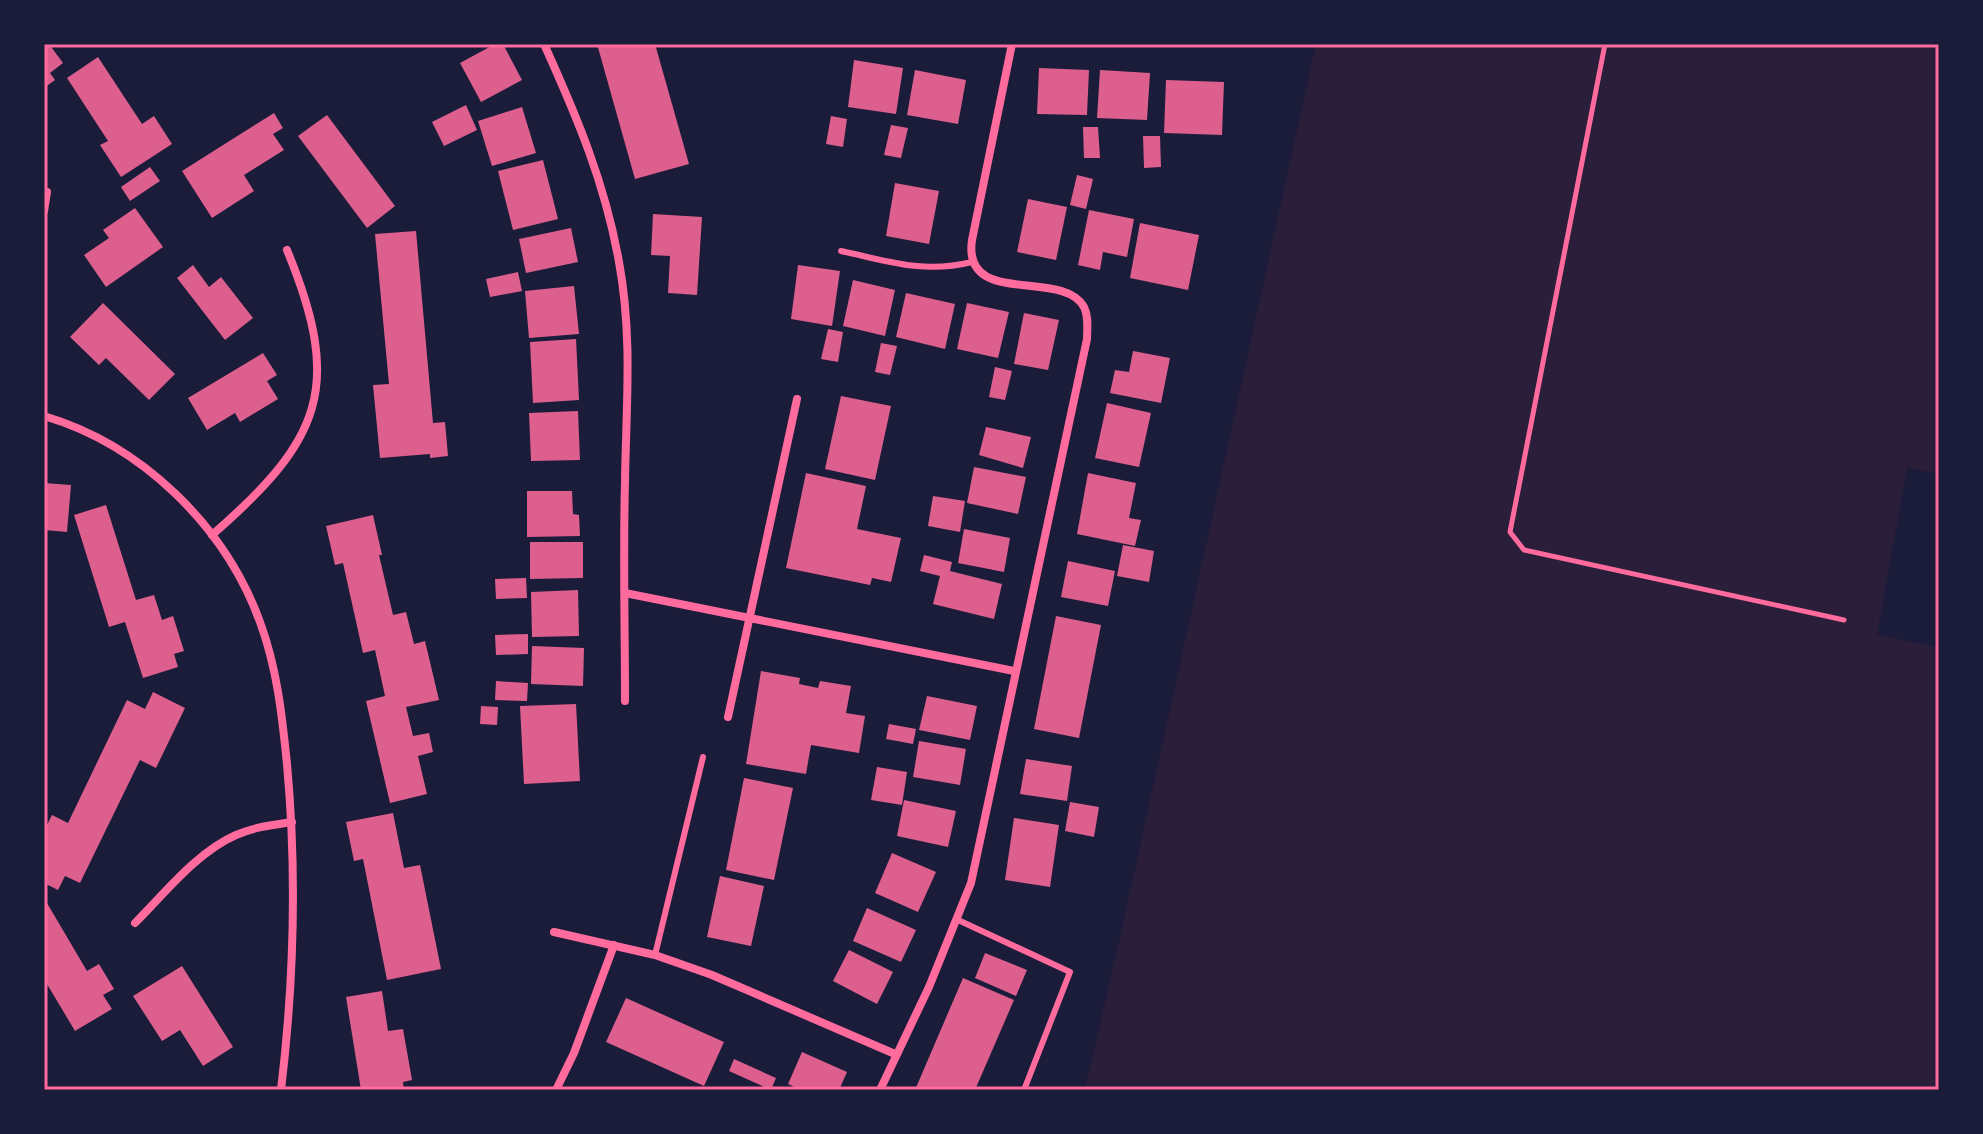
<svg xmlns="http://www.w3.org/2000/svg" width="1983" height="1134" viewBox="0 0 1983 1134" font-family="Bitter,serif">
  <rect width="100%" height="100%" fill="#1b1b3a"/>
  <path fill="#2a1e3b" d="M1316,44H1939V474L1907,468L1877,634L1939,648V1090H1085L1123,924Z"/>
  <g fill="#dd5f8e">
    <path d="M44,44H49L63,63L50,73L55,80L44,88Z"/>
    <path d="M495,44H503L522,80L481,102L460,63Z"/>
    <path d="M597,44H655L689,164L635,179Z"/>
    <path d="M98,57L142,124L154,116L172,144L121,177L100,145L108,141L67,78Z"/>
    <path d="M854,60L903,68L896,114L848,107Z"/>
    <path d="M1039,68L1089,70L1087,115L1037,114Z"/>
    <path d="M915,70L966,80L958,124L907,115Z"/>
    <path d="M1100,70L1150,73L1147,120L1097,118Z"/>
    <path d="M1166,80L1224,82L1222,135L1164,133Z"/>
    <path d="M466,105L477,130L444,146L432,122Z"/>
    <path d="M522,107L536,153L492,166L478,121Z"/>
    <path d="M274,113L283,128L273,134L284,150L244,175L254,191L212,218L182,171Z"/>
    <path d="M327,115L395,206L367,228L298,136Z"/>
    <path d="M831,116L847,119L843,147L826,144Z"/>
    <path d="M891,125L908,128L901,158L884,155Z"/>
    <path d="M1083,127H1098L1100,158H1084Z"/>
    <path d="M1143,136H1160L1161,167L1144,168Z"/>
    <path d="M543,160L558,219L513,230L498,171Z"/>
    <path d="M150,167L160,181L130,201L121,187Z"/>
    <path d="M1077,175L1093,179L1086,209L1070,205Z"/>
    <path d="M895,183L939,191L929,244L886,236Z"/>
    <path d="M1028,199L1067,207L1056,260L1017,252Z"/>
    <path d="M135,208L163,247L106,287L84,255L109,238L103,230Z"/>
    <path d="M1089,210L1134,219L1127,257L1103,252L1100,270L1078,265Z"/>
    <path d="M653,214L702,217L697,295L668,293L670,256L651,255Z"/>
    <path d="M1140,223L1199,235L1188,290L1130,278Z"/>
    <path d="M571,228L578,262L526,273L519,239Z"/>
    <path d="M416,231L433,423L445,422L448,456L430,458V454L380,458L373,385L389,384L375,234Z"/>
    <path d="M193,265L209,287L221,277L253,318L225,340L177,278Z"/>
    <path d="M798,265L840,271L832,326L791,319Z"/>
    <path d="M518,272L522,291L490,297L486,279Z"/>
    <path d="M853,280L895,290L885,336L843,326Z"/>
    <path d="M574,286L579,334L529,338L525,291Z"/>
    <path d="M906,293L955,304L945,349L896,337Z"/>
    <path d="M103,303L175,374L149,400L106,358L99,365L70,337Z"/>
    <path d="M967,303L1009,312L998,358L957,349Z"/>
    <path d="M1024,313L1059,320L1048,370L1014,364Z"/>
    <path d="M828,329L843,332L838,362L821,359Z"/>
    <path d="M576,339L579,400L533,403L530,342Z"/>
    <path d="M881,343L897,346L890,375L875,372Z"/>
    <path d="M1133,351L1170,358L1161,403L1110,393L1115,370L1129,372Z"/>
    <path d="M263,353L277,375L267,381L278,399L240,422L235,413L207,430L188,398Z"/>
    <path d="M995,367L1012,371L1005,400L989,397Z"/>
    <path d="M841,396L891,406L875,480L825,469Z"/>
    <path d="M1107,403L1151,413L1139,467L1095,458Z"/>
    <path d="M578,411L580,460L531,461L529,413Z"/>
    <path d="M986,427L1031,437L1023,468L979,455Z"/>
    <path d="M974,467L1026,477L1018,514L967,503Z"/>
    <path d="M806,473L866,486L857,529L901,538L891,582L872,578L870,585L786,568Z"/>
    <path d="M1088,473L1136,483L1129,518L1141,520L1135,546L1077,534Z"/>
    <path d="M44,483L71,485L67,532L44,530Z"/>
    <path d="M527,491H572L573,514L579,515L580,536L527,537Z"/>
    <path d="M933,496L965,501L960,532L928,526Z"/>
    <path d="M106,505L136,600L154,595L162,620L173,616L184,651L174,654L178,667L143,678L125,622L109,627L74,515Z"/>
    <path d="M373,515L382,555H379L393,615L406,612L414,644L425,641L439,700L406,707L413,736L429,733L433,752L418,756L427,794L390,803L366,701L385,696L375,650L363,653L343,563L335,565L326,526Z"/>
    <path d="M964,529L1010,538L1004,572L958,563Z"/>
    <path d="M530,542H583V578L530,579Z"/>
    <path d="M1123,545L1154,551L1149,582L1117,576Z"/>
    <path d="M924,555L952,562L950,571L1002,584L994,619L933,604L940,576L920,571Z"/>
    <path d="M1068,561L1115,571L1108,606L1061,597Z"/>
    <path d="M526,578L527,598L496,599L495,579Z"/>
    <path d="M578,590L579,636L532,637L531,592Z"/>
    <path d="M1056,616L1101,625L1079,738L1034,729Z"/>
    <path d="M528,634V654L496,655L495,635Z"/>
    <path d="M532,646L584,648L583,686L531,684Z"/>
    <path d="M761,671L800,678L799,684L818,688L820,681L851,686L846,713L865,716L859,753L811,745L806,774L746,764Z"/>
    <path d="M496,681L528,683L527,701L495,700Z"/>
    <path d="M153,692L185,708L156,768L140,760L80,883L65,876L58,890L44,883V831L52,815L68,823L127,700L145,709Z"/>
    <path d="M927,696L977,706L970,740L919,730Z"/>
    <path d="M576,704L580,781L524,784L520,706Z"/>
    <path d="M481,706L498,707L497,725L480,724Z"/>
    <path d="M889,724L916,729L913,744L886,739Z"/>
    <path d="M919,741L966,749L960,785L913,777Z"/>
    <path d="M1026,759L1072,766L1067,801L1020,794Z"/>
    <path d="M877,767L907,772L902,805L871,800Z"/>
    <path d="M744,778L793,788L774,880L726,870Z"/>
    <path d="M904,800L956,811L948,847L897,836Z"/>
    <path d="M1070,802L1099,807L1094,837L1065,831Z"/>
    <path d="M393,813L404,868L420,865L441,969L387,980L363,859L354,861L346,822Z"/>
    <path d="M1014,818L1059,825L1050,887L1005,880Z"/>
    <path d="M892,853L936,872L918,912L875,893Z"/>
    <path d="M720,876L764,886L751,946L707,937Z"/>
    <path d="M44,898L87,971L99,964L114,989L103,995L112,1009L75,1031L44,979Z"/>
    <path d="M867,908L916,930L901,962L853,941Z"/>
    <path d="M849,950L893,972L877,1004L833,981Z"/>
    <path d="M985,953L1027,970L1016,996L975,978Z"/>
    <path d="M182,966L233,1047L203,1066L180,1030L162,1041L133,996Z"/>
    <path d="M963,978L1014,1000L975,1090H915Z"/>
    <path d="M382,991L388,1031L403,1029L412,1080L403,1082L404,1090H361L346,997Z"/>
    <path d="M626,998L724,1042L704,1086L606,1042Z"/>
    <path d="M802,1052L847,1072L839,1090H801L788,1084Z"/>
    <path d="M734,1059L776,1078L771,1090L729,1071Z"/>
  </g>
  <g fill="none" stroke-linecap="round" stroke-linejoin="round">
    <path stroke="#ff6b9d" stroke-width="5" d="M1605,44L1510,532L1524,550L1844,620"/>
    <g stroke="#ff6b9d" stroke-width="6">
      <path d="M1006,44H1028"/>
      <path d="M841,251C888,261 923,274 972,262"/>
      <path d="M958,920L1070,972L1024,1090"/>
      <path d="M655,955L703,757"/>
    </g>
    <g stroke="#ff6b9d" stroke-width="8">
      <path d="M544,44C577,117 605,183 619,262C633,339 626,406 625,482C623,555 625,628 625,701"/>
      <path d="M44,211L47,192"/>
      <path d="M44,416C142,445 225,526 260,622C277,668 282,715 287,764C297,873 294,982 281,1090"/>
      <path d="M212,535C321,440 344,388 287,250"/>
      <path d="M625,593L1014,671"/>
      <path d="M728,717L797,399"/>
      <path d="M135,923C165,893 197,852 236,835C254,827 273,825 292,822"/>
      <path d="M554,932L655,955L712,975L895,1054"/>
      <path d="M556,1090L574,1053L614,945"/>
      <path d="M880,1090L929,987L971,883L1087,339C1087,329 1089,317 1084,307C1063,268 962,308 972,240L1012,44"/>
    </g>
  </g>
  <rect width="1983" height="1134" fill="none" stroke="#1b1b3a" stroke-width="92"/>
  <rect x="46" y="46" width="1891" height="1042" fill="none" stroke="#ff6b9d" stroke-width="3"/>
</svg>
